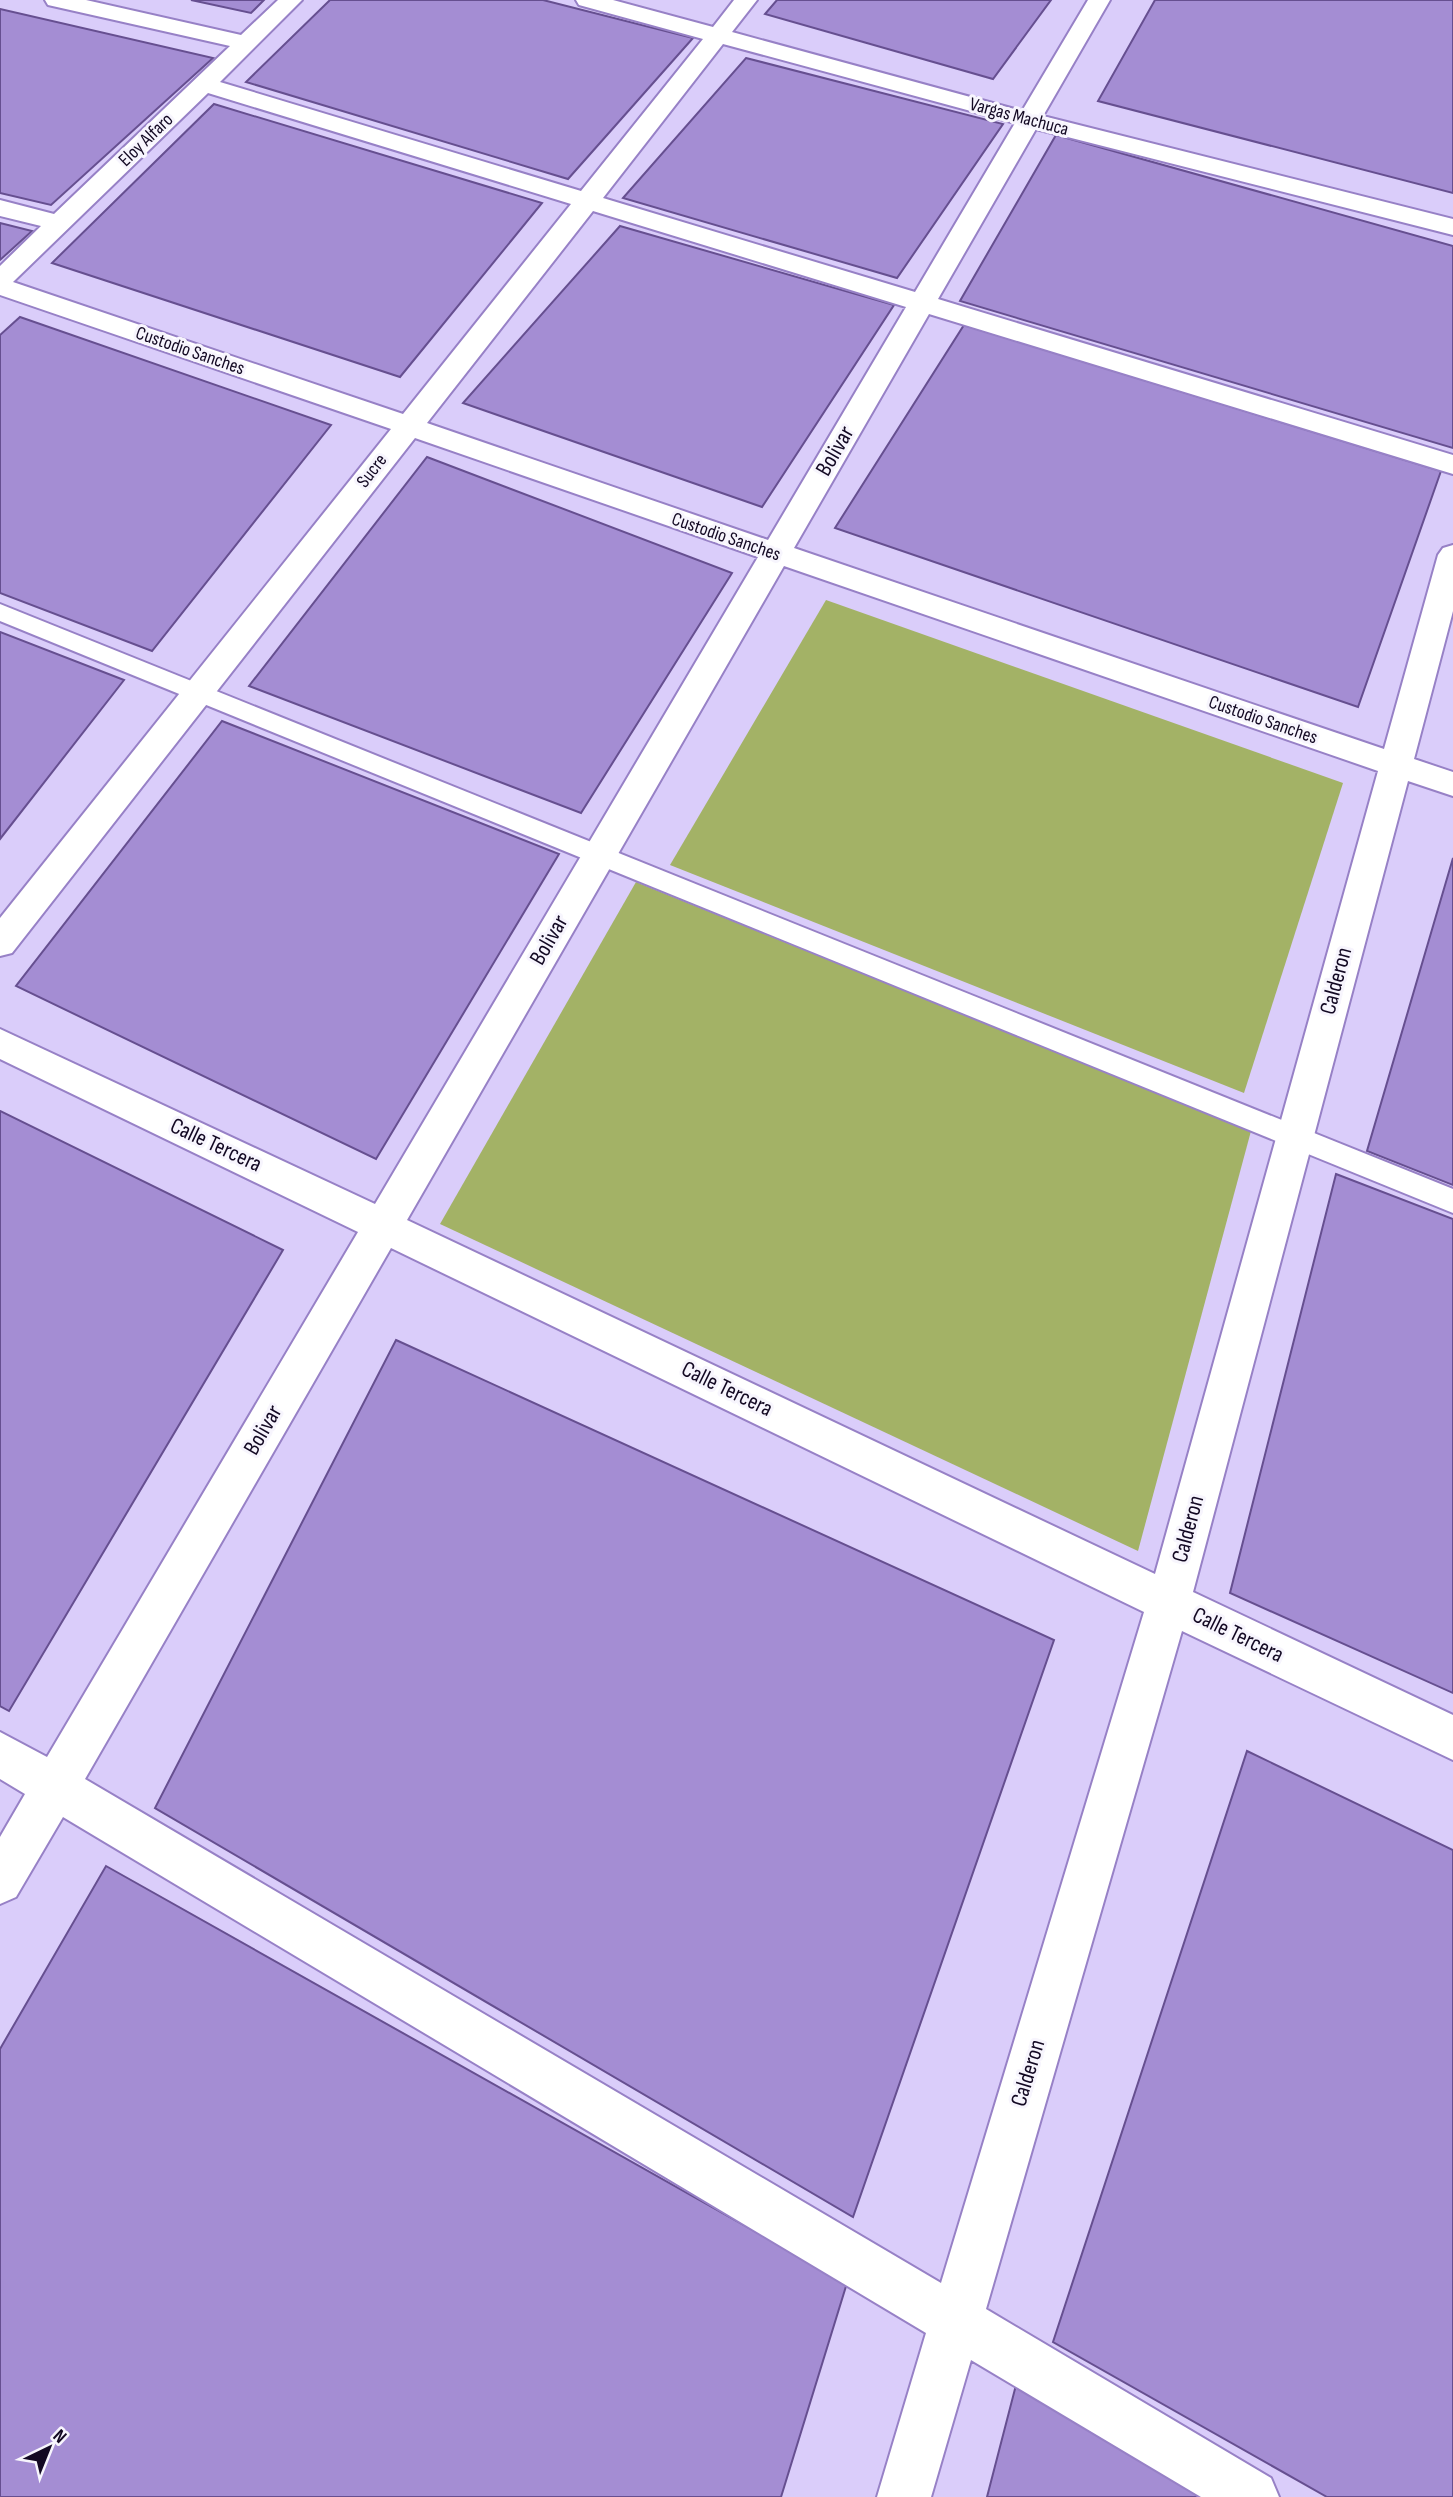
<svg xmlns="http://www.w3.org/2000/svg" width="1453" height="2497" viewBox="0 0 1453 2497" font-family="'Sofia Sans Condensed',sans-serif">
  <rect width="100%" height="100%" fill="#dacdfa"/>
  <g fill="#a3b266">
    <path d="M826,600L1343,783L1244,1093L670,865Z"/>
    <path d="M636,882L1251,1131L1138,1551L440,1224Z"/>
  </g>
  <g fill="#a48dd3" stroke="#664f90" stroke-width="2">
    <path d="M191,0H264L251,13Z"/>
    <path d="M330,0H543L693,38L568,179L246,82Z"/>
    <path d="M777,0H1051L993,79L765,14Z"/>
    <path d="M1155,0H1453V193L1098,101Z"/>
    <path d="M0,9L213,58L51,205L0,193Z"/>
    <path d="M746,58L1003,124L897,278L623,198Z"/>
    <path d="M214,104L542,203L400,377L52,263Z"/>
    <path d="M1056,135L1453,246V448L960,301Z"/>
    <path d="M0,223L32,231L0,260Z"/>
    <path d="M620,226L894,305L762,507L463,403Z"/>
    <path d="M20,317L331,425L152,651L0,593V335Z"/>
    <path d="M964,325L1441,471L1358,707L835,528Z"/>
    <path d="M427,457L732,573L581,813L249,686Z"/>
    <path d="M0,632L124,680L0,839Z"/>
    <path d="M222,721L559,854L376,1159L16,986Z"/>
    <path d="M1453,858V1185L1367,1151Z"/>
    <path d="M0,1111L283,1250L9,1711L0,1706Z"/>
    <path d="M1336,1174L1453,1219V1693L1230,1593Z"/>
    <path d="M396,1340L1054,1640L853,2217L155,1808Z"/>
    <path d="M1247,1751L1453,1850V2497H1327L1053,2342Z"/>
    <path d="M106,1866L847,2283L781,2497H0V2049Z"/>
    <path d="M1016,2385L1204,2497H987Z"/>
  </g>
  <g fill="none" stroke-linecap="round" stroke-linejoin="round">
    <defs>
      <path id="service" d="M0,604L1453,1189V1213L0,621Z"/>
      <path id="minor" d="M45,0H86L241,35L278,0H302L220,82L581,191L703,39L579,5L576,0H613L713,27L734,0H757L732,32L1022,111L1088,0H1110L1043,116L1453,219V235L1036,129L938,299L1453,455V474L929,314L794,548L1384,749L1438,555L1443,548L1453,545V611L1414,759L1453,772V796L1408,781L1193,1592L1453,1715V1760L1182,1631L986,2309L1271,2478L1279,2497H1201L971,2360L931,2497H877L926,2333L63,1817L16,1897L0,1904V1837L25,1794L0,1779V1732L47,1757L358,1232L0,1059V1029L375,1204L758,557L415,438L12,953L0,956V918L391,429L0,295V266L41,226L0,216V200L54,214L230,46L48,5ZM723,44L1015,123L915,292L603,198ZM208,93L571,204L403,414L13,282ZM593,211L906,307L768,540L427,423ZM784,566L1378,771L1155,1574L407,1220ZM391,1248L1144,1612L941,2283L85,1779Z"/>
    </defs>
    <use href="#service" stroke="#9781c6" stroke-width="4"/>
    <use href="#minor" stroke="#9781c6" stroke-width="4"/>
    <use href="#service" fill="#fff" fill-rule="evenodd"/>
    <use href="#minor" fill="#fff" fill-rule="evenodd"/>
  </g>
  <g text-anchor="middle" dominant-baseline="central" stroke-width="6" stroke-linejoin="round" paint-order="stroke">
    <g font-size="19" fill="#130923" stroke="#f7f5fd">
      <text transform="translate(1019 117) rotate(15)">Vargas Machuca</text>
      <text transform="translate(146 140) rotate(-44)">Eloy Alfaro</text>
      <text transform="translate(190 351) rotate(19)">Custodio Sanches</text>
      <text transform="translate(372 471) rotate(-52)">Sucre</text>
      <text transform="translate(726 537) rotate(19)">Custodio Sanches</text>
      <text transform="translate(1263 720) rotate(19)">Custodio Sanches</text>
    </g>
    <g font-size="23" fill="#130923" stroke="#f7f5fd">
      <text transform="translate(835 451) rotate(-60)">Bolivar</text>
      <text transform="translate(549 940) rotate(-60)">Bolivar</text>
      <text transform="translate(1336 981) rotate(-75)">Calderon</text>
      <text transform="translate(216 1145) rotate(25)">Calle Tercera</text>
      <text transform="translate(727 1389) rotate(26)">Calle Tercera</text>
      <text transform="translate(263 1430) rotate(-60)">Bolivar</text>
      <text transform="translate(1188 1529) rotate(-75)">Calderon</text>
      <text transform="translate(1238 1635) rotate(26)">Calle Tercera</text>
      <text transform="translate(1028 2073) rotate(-73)">Calderon</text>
    </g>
  </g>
  <g transform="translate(49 2448) rotate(43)" stroke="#f7f5fd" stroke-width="5" paint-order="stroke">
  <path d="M0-5L12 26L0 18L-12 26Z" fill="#130923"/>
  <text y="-10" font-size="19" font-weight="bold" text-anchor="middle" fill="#130923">N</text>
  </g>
</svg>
